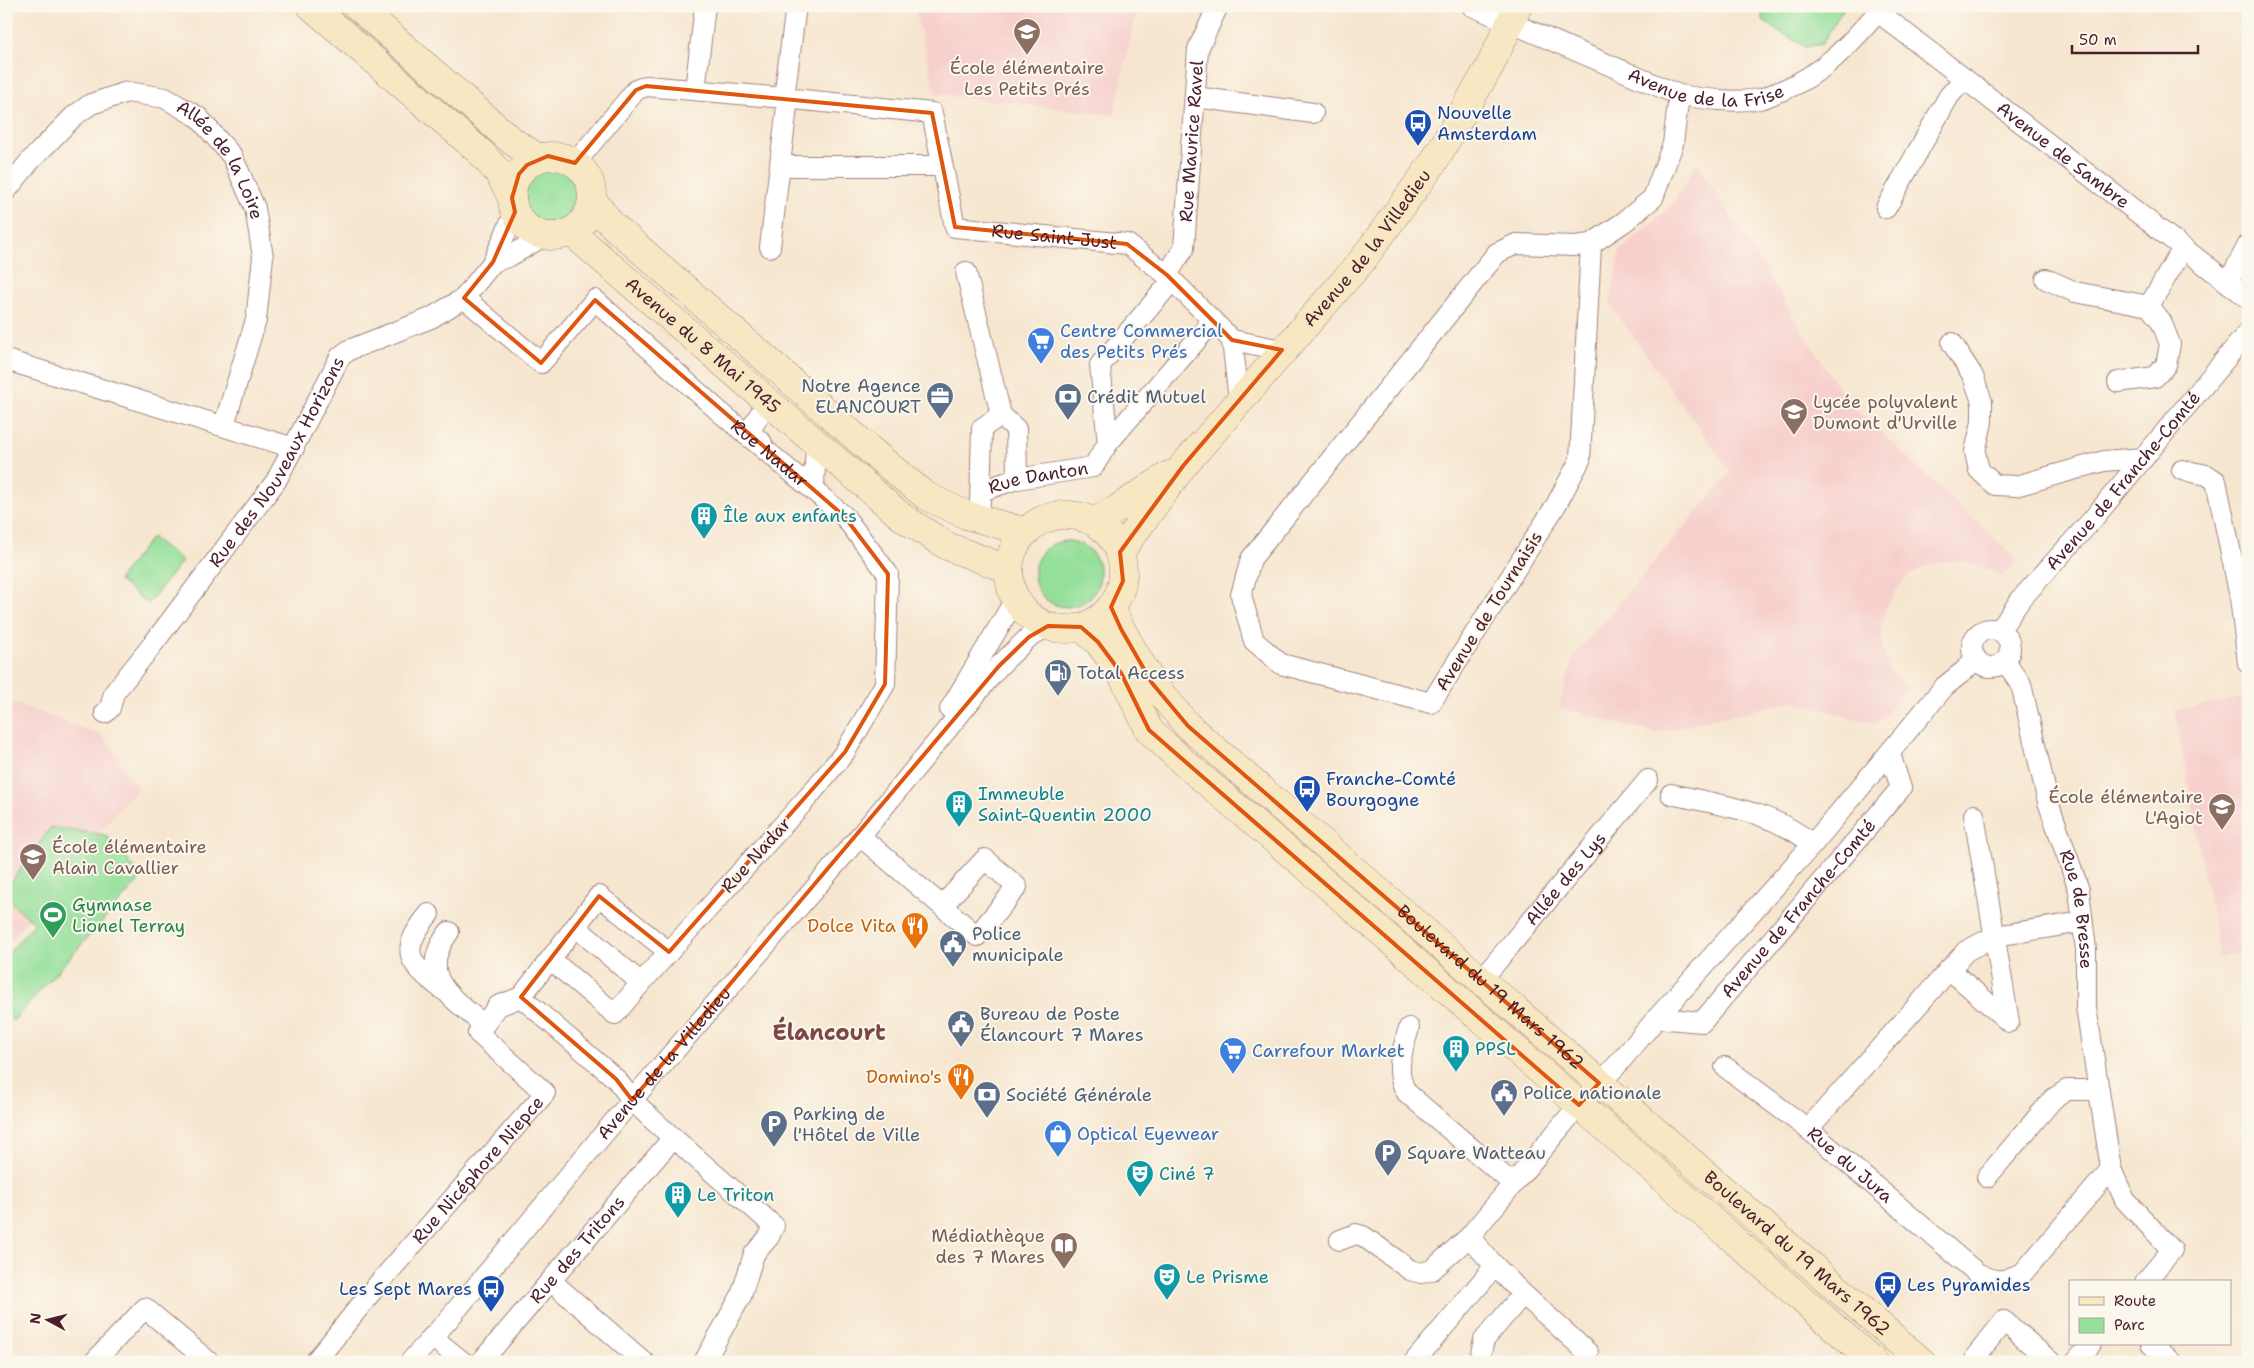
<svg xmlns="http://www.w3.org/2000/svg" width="2254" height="1368" viewBox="0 0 2254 1368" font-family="'Shantell Sans',sans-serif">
  <rect width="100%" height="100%" fill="#fbf7ec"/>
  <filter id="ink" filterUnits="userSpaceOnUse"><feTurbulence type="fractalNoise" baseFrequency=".02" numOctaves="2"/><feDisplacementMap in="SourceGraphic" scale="10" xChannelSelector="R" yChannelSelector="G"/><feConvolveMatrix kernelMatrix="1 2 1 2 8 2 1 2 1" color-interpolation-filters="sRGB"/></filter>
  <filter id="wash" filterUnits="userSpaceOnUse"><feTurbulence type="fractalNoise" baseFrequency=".0096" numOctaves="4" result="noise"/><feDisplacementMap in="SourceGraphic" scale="20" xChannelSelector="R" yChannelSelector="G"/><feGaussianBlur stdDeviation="1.12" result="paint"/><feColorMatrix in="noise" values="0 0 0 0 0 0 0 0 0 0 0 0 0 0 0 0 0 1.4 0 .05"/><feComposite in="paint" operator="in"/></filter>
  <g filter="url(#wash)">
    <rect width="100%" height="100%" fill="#f6e6cf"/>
    <g fill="#f7d0cd">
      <path d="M914,6H1138L1114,115L936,94Z"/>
      <path d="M1697,162L1846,400L2017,560L2002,577L1994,571L1961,561L1938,562L1922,568L1905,578L1887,605L1882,626L1883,650L1891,672L1907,688L1877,724L1791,701L1655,733L1559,707L1574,656L1731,472L1610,305L1620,251L1672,205Z"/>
      <path d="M2248,697V951L2219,958L2175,710Z"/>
      <path d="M6,700L101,735L108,743L137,788L6,945Z"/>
    </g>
    <g fill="#94df9a" stroke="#6f7f62">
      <path d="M1760,6H1845L1822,44L1805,47L1764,22Z"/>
      <circle cx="552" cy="195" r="30"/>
      <path d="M152,537L182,561L148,604L118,580Z"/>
      <circle cx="1067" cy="574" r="33"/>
      <path d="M51,827L106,835L142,877L13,1021L6,1015V956L35,923L6,898V889Z"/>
    </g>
  </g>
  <g filter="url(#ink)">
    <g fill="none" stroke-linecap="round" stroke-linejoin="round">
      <defs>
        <g id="street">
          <path id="s1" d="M1472,6L1679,95C1705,99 1733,103 1759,99C1766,98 1774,93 1781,91C1822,75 1849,45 1878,12L1879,6"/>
          <path id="s2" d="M1878,12L2248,298"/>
          <path d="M695,90L705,6"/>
          <path d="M1195,97L1313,113"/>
          <path id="s3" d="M784,98L932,113L955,227L1127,244L1167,275L1232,340L1282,350"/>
          <path d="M575,163L636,90L646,86L784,98L796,6"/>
          <path d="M780,166H942"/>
          <path id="s4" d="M6,191L30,161L74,116L91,104L127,92L165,98L198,117L232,156L255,208L263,257L256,320L224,425"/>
          <path d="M1886,208L1949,96L1964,79"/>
          <path d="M1591,244L1580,460L1556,505L1431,703L1281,664L1254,641L1241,595L1251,559L1497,253L1516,244L1575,246L1591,244L1624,222L1653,198L1673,144L1679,95"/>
          <path d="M770,247L788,98"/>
          <path d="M493,262L510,256L544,236"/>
          <path d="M966,272L1001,415"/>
          <path id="s5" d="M1167,275L1184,248L1198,49L1218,6"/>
          <path d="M2046,279L2075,292L2149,306L2183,248"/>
          <path d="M2228,283L2248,245"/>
          <path id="s6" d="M464,298L541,363L595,300L721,413L844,516L888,574L885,684L845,752L809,796L669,952"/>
          <path d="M1232,340L1239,400"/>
          <path d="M1952,343L1973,376L1982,402V422L1975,452L1979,470L1995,485L2016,486L2104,461L2144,458"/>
          <path d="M6,360L294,448"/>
          <path d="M2118,382L2155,377L2166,365L2170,344L2161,321L2149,306"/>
          <path d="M762,443L749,432L768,401"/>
          <path d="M1108,443L1213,321"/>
          <path d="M2182,470L2207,475L2216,481L2240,597"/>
          <path d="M803,478L814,487L816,443"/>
          <path id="s7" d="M981,491L1017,479L1093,467L1108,443L1100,365L1172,281"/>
          <path d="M980,503L982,428L1001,415L1016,429L1017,479"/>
          <path d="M2248,599L2240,597L2248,663"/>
          <circle cx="1991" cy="648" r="19"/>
          <path id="s8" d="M1999,631L2021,599L2092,520L2248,332"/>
          <path id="s9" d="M2005,661L2021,684L2048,802L2079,890L2086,950V1007L2111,1169L2125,1200L2172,1250L2145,1282"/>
          <path d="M950,709L1016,598"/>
          <path id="s10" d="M105,713L110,708L114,693L153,644L276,481L340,357L349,350L431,318L464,298L493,262L515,212"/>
          <path d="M1671,794C1724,806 1769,810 1813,844"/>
          <path d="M860,836L977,936L1017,887L985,859L942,906"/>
          <path d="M429,914C397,953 409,963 443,990"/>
          <path id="s11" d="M2082,922L1995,936L1966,951L1808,1129L1977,1273C1995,1282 2003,1283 2022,1274L2111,1169"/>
          <path d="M449,932C415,976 452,998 484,1025"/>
          <path d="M551,960L615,1014L641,983L576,927"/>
          <path d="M1949,969L2009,1022L1974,815"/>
          <path id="s12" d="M1483,978L1648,780"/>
          <path d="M521,997L616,1079L632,1100L654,1121L774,1226L769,1237L754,1254L741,1296L704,1362"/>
          <path id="s13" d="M1657,1018L1702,1022L1901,788L1890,754"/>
          <path d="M1409,1028C1403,1050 1393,1071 1407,1093L1513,1184"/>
          <path d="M1725,1067L1808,1129"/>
          <path d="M1987,1177L2053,1099L2067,1090H2099"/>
          <path d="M1340,1240L1356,1234L1363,1236L1410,1270L1421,1273L1432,1270L1469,1237L1579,1105L1618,1064L1657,1018L1813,844L1945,686L1964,671L1976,658"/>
          <path d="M551,1281L644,1362"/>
          <path d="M1523,1294L1588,1353"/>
          <path d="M432,1337L463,1362"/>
          <path d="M2151,1344L2171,1362"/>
          <path d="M94,1362L145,1308L209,1362"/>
          <path id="s14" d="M315,1362L373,1290L545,1093L478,1033L498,1006L521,997L599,896L669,952L641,983"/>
          <path id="s15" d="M410,1362L447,1321L632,1100L860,836L999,666L1029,637L1048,626"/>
          <path id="s16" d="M481,1362L673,1138"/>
          <path d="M1414,1362L1495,1266L1469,1237"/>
          <path d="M1479,1362L1484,1340L1523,1294L1495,1266"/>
          <path d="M1983,1362L1976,1356L2004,1321L2051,1362"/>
          <path d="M2076,1362L2091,1344"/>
        </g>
        <g id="secondary">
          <path d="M311,6L479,151L499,173L512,198"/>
          <path d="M357,6L512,141L538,158"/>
          <circle cx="552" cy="196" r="40"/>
          <path d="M592,199L611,224L883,461L926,496L966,515L1026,532"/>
          <path id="s17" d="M571,232L902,517L947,546L1009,570"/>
          <circle cx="1066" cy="572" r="57"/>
          <path d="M1094,522L1117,509L1169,475"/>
          <path id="s18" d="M1120,552L1183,466L1361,262L1433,163L1490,66L1518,6"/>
          <path id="s19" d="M1111,607L1121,629L1152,683L1188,726C1434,937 1678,1150 1922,1362"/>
          <path d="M1081,627L1098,642L1121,673L1149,730L1182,761L1317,876L1874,1362"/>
        </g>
      </defs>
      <use href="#street" stroke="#a0827d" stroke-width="22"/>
      <use href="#secondary" stroke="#a0827d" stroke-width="29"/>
      <use href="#street" stroke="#fff" stroke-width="20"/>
      <use href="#secondary" stroke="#f7e8c3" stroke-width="28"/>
    </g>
  </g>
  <path fill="none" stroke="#e0560e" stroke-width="4" stroke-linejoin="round" d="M646,86L932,113L955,227L1127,244L1167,275L1232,340L1282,350L1183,466L1120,552L1123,581L1111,607L1121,629L1152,683L1188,726L1599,1083L1579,1105L1149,730L1121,673L1098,642L1081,627L1048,626L1029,637L999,666L632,1100L616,1079L521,997L599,896L669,952L845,752L885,684L888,574L844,516L595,300L541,363L464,298L493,262L515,212L512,198L519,174L527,165L548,156L575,163L636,90Z"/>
  <defs>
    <symbol id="school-pin" viewBox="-11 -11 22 30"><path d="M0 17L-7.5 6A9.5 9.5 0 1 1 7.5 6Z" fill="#8d6e63" stroke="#fbf7ec"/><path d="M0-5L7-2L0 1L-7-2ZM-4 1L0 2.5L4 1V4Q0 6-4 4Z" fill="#fff"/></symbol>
    <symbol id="bus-pin" viewBox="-11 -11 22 30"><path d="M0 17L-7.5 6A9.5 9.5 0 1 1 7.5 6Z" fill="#1a4fb4" stroke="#fbf7ec"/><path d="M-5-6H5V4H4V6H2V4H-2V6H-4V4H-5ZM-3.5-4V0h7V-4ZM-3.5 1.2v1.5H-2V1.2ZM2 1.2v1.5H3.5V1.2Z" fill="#fff"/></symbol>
    <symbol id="supermarket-pin" viewBox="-11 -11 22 30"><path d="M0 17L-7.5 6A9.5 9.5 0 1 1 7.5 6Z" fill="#3f7fe0" stroke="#fbf7ec"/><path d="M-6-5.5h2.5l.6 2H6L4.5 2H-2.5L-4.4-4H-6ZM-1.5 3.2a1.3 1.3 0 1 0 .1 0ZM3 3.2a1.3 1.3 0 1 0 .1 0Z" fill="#fff"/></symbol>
    <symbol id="office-pin" viewBox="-11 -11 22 30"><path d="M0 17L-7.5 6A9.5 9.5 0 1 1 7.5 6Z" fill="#5c6f8a" stroke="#fbf7ec"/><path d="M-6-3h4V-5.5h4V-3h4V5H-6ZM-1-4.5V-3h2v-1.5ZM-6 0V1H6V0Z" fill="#fff"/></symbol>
    <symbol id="bank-pin" viewBox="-11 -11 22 30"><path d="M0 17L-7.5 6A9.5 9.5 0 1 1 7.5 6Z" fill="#5c6f8a" stroke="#fbf7ec"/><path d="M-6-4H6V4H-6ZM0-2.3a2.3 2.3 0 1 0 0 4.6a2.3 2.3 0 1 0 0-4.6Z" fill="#fff"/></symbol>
    <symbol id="building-pin" viewBox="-11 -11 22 30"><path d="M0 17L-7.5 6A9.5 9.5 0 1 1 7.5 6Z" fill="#0f9aa8" stroke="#fbf7ec"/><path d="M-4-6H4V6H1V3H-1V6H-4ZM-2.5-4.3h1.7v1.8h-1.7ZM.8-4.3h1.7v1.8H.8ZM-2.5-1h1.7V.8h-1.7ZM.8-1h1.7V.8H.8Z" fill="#fff"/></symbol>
    <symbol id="fuel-pin" viewBox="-11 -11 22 30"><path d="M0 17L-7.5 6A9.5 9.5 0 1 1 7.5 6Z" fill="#5c6f8a" stroke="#fbf7ec"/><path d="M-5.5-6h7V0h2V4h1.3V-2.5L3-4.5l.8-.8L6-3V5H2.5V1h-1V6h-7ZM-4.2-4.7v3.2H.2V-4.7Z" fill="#fff"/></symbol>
    <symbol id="stadium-pin" viewBox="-11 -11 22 30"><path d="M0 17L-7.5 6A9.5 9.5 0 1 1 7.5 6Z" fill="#2e9e5b" stroke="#fbf7ec"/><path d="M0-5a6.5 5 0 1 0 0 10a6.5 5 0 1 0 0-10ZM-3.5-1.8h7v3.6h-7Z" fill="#fff"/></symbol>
    <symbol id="restaurant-pin" viewBox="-11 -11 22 30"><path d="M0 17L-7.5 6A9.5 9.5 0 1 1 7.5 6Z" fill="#e8710a" stroke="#fbf7ec"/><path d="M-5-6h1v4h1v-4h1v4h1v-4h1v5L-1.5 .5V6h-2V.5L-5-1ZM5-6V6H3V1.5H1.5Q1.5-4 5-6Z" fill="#fff"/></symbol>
    <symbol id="civic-pin" viewBox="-11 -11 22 30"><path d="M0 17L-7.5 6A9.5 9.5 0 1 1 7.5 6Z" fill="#5c6f8a" stroke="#fbf7ec"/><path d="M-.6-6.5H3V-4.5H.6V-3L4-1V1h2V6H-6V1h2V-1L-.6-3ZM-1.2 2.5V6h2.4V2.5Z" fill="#fff"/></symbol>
    <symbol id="parking-pin" viewBox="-11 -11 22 30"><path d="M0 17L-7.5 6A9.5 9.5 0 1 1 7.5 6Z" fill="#5c6f8a" stroke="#fbf7ec"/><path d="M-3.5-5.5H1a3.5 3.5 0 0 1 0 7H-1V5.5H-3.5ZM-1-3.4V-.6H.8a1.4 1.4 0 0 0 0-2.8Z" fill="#fff"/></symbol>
    <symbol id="shop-pin" viewBox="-11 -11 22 30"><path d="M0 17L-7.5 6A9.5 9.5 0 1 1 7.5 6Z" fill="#3f7fe0" stroke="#fbf7ec"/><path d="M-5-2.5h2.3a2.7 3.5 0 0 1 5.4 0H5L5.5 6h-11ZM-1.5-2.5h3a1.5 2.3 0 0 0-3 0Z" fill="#fff"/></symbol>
    <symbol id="theatre-pin" viewBox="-11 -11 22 30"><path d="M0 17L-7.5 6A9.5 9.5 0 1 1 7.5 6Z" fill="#0f9aa8" stroke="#fbf7ec"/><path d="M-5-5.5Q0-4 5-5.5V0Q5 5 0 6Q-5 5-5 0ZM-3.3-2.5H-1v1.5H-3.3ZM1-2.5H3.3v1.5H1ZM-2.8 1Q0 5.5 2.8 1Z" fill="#fff"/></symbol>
    <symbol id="library-pin" viewBox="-11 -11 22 30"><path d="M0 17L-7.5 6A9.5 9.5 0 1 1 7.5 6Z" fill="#8d6e63" stroke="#fbf7ec"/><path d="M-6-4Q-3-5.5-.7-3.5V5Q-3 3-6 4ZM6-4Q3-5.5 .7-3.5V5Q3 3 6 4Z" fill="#fff"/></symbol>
  </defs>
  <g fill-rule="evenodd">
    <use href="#school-pin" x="1011" y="16" width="32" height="43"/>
    <use href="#bus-pin" x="1402" y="107" width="32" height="43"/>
    <use href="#supermarket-pin" x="1025" y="325" width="32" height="43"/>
    <use href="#office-pin" x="924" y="380" width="32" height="43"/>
    <use href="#bank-pin" x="1052" y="381" width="32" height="43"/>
    <use href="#school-pin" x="1778" y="396" width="32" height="43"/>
    <use href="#building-pin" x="688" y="500" width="32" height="43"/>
    <use href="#fuel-pin" x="1042" y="657" width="32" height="43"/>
    <use href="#bus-pin" x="1291" y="773" width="32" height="43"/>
    <use href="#building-pin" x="943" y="788" width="32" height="43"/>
    <use href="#school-pin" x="2206" y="791" width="32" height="43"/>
    <use href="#school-pin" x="17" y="841" width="32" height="43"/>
    <use href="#stadium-pin" x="37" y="899" width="32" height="43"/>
    <use href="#restaurant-pin" x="899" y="910" width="32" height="43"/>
    <use href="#civic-pin" x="937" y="928" width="32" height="43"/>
    <use href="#civic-pin" x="945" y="1008" width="32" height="43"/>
    <use href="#building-pin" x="1440" y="1033" width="32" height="43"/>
    <use href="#supermarket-pin" x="1217" y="1035" width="32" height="43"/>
    <use href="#restaurant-pin" x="945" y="1061" width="32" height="43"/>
    <use href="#civic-pin" x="1488" y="1077" width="32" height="43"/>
    <use href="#bank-pin" x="971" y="1079" width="32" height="43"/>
    <use href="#parking-pin" x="758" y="1108" width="32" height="43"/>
    <use href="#shop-pin" x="1042" y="1118" width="32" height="43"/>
    <use href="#parking-pin" x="1372" y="1137" width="32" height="43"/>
    <use href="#theatre-pin" x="1124" y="1158" width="32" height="43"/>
    <use href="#building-pin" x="662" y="1179" width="32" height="43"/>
    <use href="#library-pin" x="1048" y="1230" width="32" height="43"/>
    <use href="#theatre-pin" x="1151" y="1261" width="32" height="43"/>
    <use href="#bus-pin" x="1872" y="1269" width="32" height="43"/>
    <use href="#bus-pin" x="475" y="1273" width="32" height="43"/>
  </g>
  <g text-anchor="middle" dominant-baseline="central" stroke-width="4" stroke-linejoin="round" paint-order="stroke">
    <g font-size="18" fill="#785e54" stroke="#fbf7ec" text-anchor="start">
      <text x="1027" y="68" text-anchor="middle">École élémentaire<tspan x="1027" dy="21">Les Petits Prés</tspan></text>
      <text x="1813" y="402">Lycée polyvalent<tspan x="1813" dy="21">Dumont d'Urville</tspan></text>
      <text x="2203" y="797" text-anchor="end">École élémentaire<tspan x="2203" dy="21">L'Agiot</tspan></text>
      <text x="52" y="847">École élémentaire<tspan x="52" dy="21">Alain Cavallier</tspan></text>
      <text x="1045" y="1236" text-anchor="end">Médiathèque<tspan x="1045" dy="21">des 7 Mares</tspan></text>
    </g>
    <g font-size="18" fill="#4a1f2b" stroke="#fbf7ec">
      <text stroke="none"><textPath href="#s1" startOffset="251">Avenue de la Frise</textPath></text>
      <text stroke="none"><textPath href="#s5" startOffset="139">Rue Maurice Ravel</textPath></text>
      <text stroke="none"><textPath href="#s2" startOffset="234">Avenue de Sambre</textPath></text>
      <text stroke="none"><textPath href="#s4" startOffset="285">Allée de la Loire</textPath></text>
      <text stroke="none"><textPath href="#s3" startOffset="365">Rue Saint-Just</textPath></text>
      <text stroke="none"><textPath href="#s18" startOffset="392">Avenue de la Villedieu</textPath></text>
      <text stroke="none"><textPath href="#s17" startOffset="174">Avenue du 8 Mai 1945</textPath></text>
      <text stroke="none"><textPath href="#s6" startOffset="416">Rue Nadar</textPath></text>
      <text stroke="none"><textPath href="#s10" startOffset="306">Rue des Nouveaux Horizons</textPath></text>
      <text stroke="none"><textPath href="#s7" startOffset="59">Rue Danton</textPath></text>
      <text stroke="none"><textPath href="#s8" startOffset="195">Avenue de Franche-Comté</textPath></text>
      <text transform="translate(1489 611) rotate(-58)">Avenue de Tournaisis</text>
      <text transform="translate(756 855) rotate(-48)">Rue Nadar</text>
      <text stroke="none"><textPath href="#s12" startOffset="129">Allée des Lys</textPath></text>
      <text stroke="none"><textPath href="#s13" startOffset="194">Avenue de Franche-Comté</textPath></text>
      <text stroke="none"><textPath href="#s9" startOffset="261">Rue de Bresse</textPath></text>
      <text stroke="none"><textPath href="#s19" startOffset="542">Boulevard du 19 Mars 1962</textPath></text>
      <text stroke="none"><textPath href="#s15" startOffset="392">Avenue de la Villedieu</textPath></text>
      <text stroke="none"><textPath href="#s11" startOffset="414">Rue du Jura</textPath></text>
      <text stroke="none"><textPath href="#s14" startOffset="252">Rue Nicéphore Niepce</textPath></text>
      <text stroke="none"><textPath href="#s16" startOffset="148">Rue des Tritons</textPath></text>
      <text stroke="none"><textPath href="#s19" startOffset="948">Boulevard du 19 Mars 1962</textPath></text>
    </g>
    <g font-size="18" fill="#164399" stroke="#fbf7ec" text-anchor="start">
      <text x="1437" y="113">Nouvelle<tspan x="1437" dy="21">Amsterdam</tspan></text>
      <text x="1326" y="779">Franche-Comté<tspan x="1326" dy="21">Bourgogne</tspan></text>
      <text x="1907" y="1285">Les Pyramides</text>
      <text x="472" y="1289" text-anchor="end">Les Sept Mares</text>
    </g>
    <g font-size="18" fill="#366cbe" stroke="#fbf7ec" text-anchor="start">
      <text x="1060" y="331">Centre Commercial<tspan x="1060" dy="21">des Petits Prés</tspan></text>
      <text x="1252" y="1051">Carrefour Market</text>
      <text x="1077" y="1134">Optical Eyewear</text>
    </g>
    <g font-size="18" fill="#4e5e75" stroke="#fbf7ec" text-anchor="start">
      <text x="921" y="386" text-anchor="end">Notre Agence<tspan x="921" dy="21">ELANCOURT</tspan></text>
      <text x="1087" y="397">Crédit Mutuel</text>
      <text x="1077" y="673">Total Access</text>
      <text x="972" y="934">Police<tspan x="972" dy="21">municipale</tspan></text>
      <text x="980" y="1014">Bureau de Poste<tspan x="980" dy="21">Élancourt 7 Mares</tspan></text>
      <text x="1523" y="1093">Police nationale</text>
      <text x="1006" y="1095">Société Générale</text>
      <text x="793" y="1114">Parking de<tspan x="793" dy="21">l'Hôtel de Ville</tspan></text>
      <text x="1407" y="1153">Square Watteau</text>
    </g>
    <g font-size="18" fill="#0d838f" stroke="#fbf7ec" text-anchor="start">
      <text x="723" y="516">Île aux enfants</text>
      <text x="978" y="794">Immeuble<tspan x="978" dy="21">Saint-Quentin 2000</tspan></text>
      <text x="1475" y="1049">PPSL</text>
      <text x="1159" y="1174">Ciné 7</text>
      <text x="697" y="1195">Le Triton</text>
      <text x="1186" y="1277">Le Prisme</text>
    </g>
    <g font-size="18" fill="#27864d" stroke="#fbf7ec" text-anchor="start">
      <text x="72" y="905">Gymnase<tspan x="72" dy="21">Lionel Terray</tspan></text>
    </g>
    <g font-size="18" fill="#c56008" stroke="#fbf7ec" text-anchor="end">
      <text x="896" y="926">Dolce Vita</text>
      <text x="942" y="1077">Domino's</text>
    </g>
    <g font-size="22" font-weight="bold" fill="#7d4649" stroke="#fbf7ec">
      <text x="829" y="1032">Élancourt</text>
    </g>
  </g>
  <rect width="2254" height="1368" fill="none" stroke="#fbf7ec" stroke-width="25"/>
  <rect x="2069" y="1280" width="162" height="65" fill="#fbf7ec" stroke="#b4a19f"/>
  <rect x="2079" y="1297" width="25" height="8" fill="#f7e8c3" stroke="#b4a19f"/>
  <text x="2114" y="1306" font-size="15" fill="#4a1f2b">Route</text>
  <rect x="2079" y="1318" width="25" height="15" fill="#94df9a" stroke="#b4a19f"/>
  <text x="2114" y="1330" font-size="15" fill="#4a1f2b">Parc</text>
  <g transform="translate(48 1320) rotate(277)" stroke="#fbf7ec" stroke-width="4" paint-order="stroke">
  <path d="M0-4L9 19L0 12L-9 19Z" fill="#4a1f2b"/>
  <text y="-8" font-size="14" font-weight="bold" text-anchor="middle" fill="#4a1f2b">N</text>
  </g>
  <path d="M2072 45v8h126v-8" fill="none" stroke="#4a1f2b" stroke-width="2.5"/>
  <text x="2079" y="45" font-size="15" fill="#4a1f2b" stroke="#fbf7ec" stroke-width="4" paint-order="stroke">50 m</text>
</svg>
